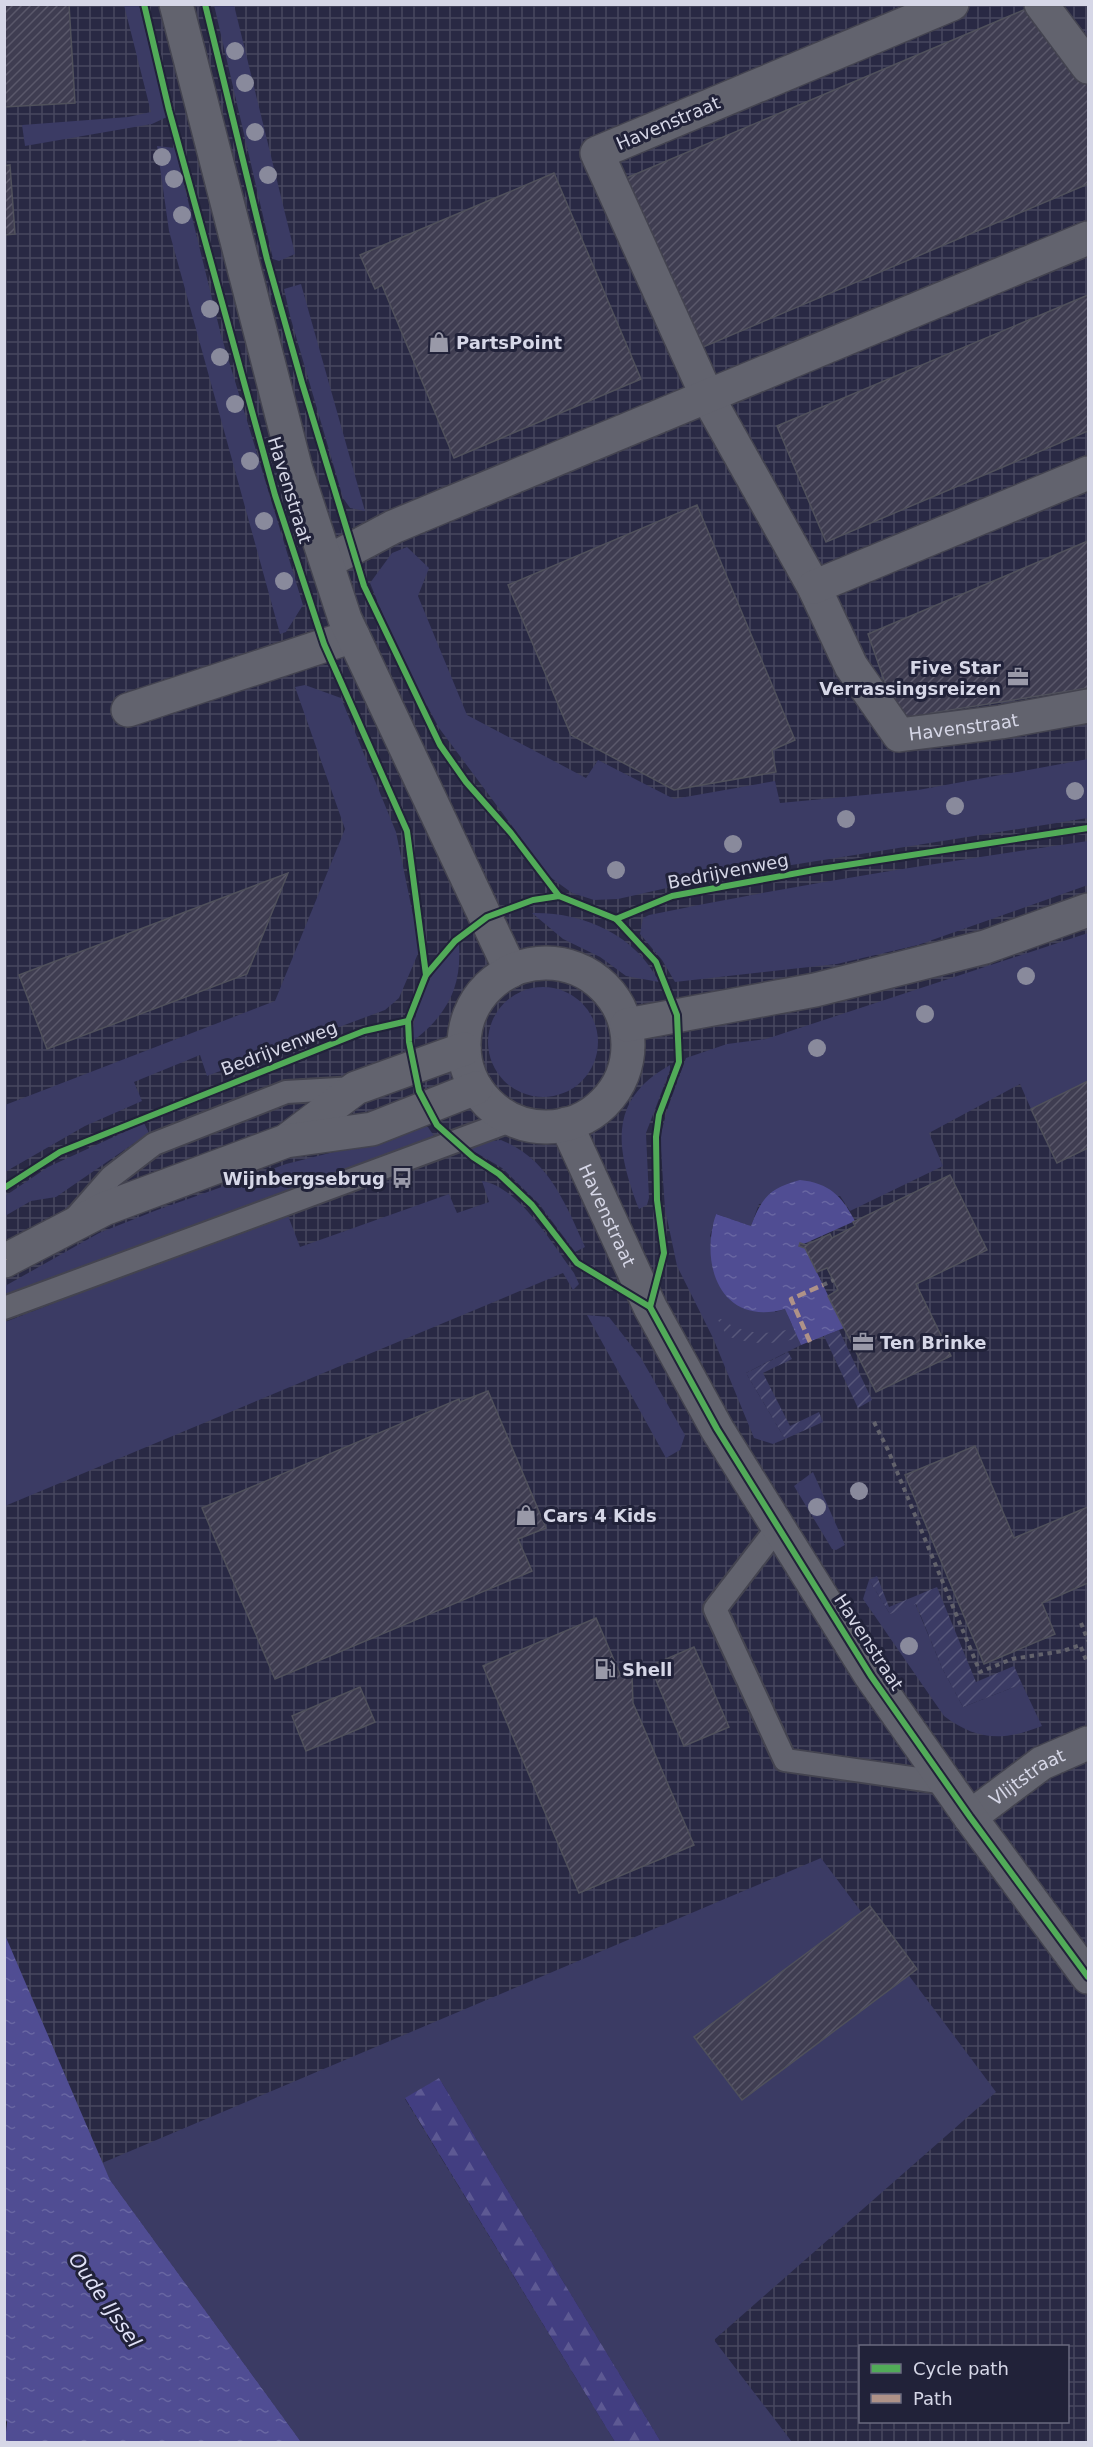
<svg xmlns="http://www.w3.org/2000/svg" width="1093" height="2447" viewBox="0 0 1093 2447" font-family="'DejaVu Sans',sans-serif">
  <defs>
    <pattern id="industrial-grid" width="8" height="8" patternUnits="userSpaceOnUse" patternTransform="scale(1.5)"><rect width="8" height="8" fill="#292944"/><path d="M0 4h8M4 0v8" fill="none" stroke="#47475f"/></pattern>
    <pattern id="forest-firs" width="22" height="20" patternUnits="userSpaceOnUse" patternTransform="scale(1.5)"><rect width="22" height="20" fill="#423e81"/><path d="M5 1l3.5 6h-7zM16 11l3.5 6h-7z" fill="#5d5993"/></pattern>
    <pattern id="garden-furrows" width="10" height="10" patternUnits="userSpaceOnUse" patternTransform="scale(1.5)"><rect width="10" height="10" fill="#3b3b64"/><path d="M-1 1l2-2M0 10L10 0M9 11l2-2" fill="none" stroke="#57577a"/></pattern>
    <pattern id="water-ripples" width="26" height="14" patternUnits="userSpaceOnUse" patternTransform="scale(1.5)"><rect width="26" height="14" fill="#504d93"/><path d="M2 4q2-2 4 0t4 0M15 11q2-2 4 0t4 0" fill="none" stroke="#6866a2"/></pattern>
    <pattern id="building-hatch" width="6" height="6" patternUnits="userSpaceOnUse" patternTransform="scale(1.5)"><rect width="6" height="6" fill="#3f3d51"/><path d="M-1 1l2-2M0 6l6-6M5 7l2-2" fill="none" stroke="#5a586a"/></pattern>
  </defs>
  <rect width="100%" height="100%" fill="#272733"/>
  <path fill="url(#industrial-grid)" fill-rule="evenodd" d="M4,5H1088V2442H269L5,2135ZM860,2346H1068V2422H860Z"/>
  <g fill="#3b3b64">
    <path d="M124,5H139L167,117L152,124L25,146L22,125L128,117L151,112Z"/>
    <path d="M214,5H234L295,254L279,261L273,259Z"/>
    <path d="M157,146L175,148L221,335L303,605L286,632L280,634L169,231Z"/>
    <path d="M301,284L365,511L350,508L343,498L290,316L284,289Z"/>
    <path d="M407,547L429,568L418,596L467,715L586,778L598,760L674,799L775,781L780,803L918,790L1088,759V818L716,877L618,899L594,900L572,893L550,877L439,728L398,652L370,583L392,553Z"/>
    <path d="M305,685L341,698L396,832L420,949L399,998L385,1010L207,1076L200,1055L134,1082L142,1101L85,1126L5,1172V1105L275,1001L345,829L295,687Z"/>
    <path d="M1088,841V885L918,945L837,964L675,982L662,960L640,934L643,918L649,915C795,885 941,862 1088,841Z"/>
    <path d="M532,913C583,912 635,934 659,982L626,976L600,957L563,939Z"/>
    <path d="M1088,933V1081L1031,1109L1020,1084L929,1133L943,1166L850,1211L840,1196L759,1204L751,1226L716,1214L710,1236L775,1312L785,1309L801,1345L746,1373L785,1439L773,1444L754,1438L713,1338L677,1266L665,1209L660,1137L668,1107L686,1058L727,1044L766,1039Z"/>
    <path d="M459,944C462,988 447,1015 412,1042C414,1003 429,971 459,944Z"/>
    <circle cx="543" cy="1042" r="55"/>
    <path d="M670,1065V1070L646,1133L649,1198L647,1205L639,1209C617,1150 606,1101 670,1065Z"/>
    <path d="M144,1123L149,1133L56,1197L31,1201L5,1216V1196L48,1167Z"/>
    <path d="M410,1127H428L434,1136L5,1296V1286L99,1233L157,1210L286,1164L365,1144Z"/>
    <path d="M501,1140C548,1158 566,1204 585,1247L575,1252L539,1204L502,1168L468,1148L484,1142Z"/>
    <path d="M482,1181C518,1186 553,1245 574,1273L579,1284L573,1290L563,1273L5,1506V1322L287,1213L300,1247L449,1194L457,1213L489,1202Z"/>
    <path d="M587,1315L609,1317L641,1358L685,1435L680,1450L666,1458Z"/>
    <path d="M813,1472L845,1545L836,1550L832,1549L794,1486Z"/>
    <path d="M869,1580L890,1614L915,1603L942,1668L963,1707L1022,1684L1042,1726C1004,1741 977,1741 944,1716L863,1599Z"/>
    <path d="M821,1858L996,2092L714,2340L792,2442H661L439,2078L405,2099L615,2442H301L110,2180L102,2163Z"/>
  </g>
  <path fill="url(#forest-firs)" d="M439,2078L661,2442H615L405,2098Z"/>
  <g fill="url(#garden-furrows)">
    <path d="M721,1319C744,1335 767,1336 794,1328L798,1338C771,1345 753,1345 727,1336L718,1320Z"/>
    <path d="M839,1330L872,1400L858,1408L824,1336Z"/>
    <path d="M788,1352L792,1359L763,1373L790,1426L819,1412L823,1422L785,1439L746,1373Z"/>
    <path d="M877,1576L889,1607L937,1587L976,1682L1014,1666L1022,1684L963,1707L942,1668L916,1604L890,1614L869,1580Z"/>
  </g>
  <g fill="url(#water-ripples)">
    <path d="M800,1180C829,1183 842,1196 855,1221L799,1246L805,1248L844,1328L801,1345L785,1309C721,1327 699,1265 716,1214L751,1226C762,1197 770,1188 800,1180Z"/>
    <path d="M5,1935L110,2180L301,2442H5L7,2422L4,2417Z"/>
  </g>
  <g fill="url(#building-hatch)" stroke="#50515c" stroke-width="1.5">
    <path d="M4,4H69L75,103L4,107Z"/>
    <path d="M1033,6L1088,85V184L696,350L624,179Z"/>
    <path d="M10,165L15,234L4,235V166Z"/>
    <path d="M554,173L641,379L454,458L382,285L375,289L360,255Z"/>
    <path d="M1088,295V431L826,542L777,426Z"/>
    <path d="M697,505L795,740L772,750L776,772L674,790L571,735L508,585Z"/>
    <path d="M1088,541V688L931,713L933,721L900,726L868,634Z"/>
    <path d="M288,873L247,974L47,1049L19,975Z"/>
    <path d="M1088,1081V1148L1057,1163L1031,1109Z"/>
    <path d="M950,1175L987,1250L916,1284L951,1356L876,1392L828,1296L838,1290L827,1268L817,1272L805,1248L799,1246L800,1243L806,1245L830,1234L832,1238L855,1226L853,1222Z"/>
    <path d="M488,1391L546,1528L518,1539L532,1571L275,1679L202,1508L459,1399L460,1402Z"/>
    <path d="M975,1446L1014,1538L1088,1507V1583L1042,1603L1055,1634L984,1664L905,1475Z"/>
    <path d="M596,1618L620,1674H632L633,1703L694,1845L579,1893L483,1666Z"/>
    <path d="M694,1647L729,1727L684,1746L650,1666Z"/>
    <path d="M360,1687L375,1722L306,1751L292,1716Z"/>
    <path d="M870,1906L917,1969L742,2100L694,2037Z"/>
  </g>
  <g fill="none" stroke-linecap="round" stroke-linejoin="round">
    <defs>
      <g id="service">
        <path d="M76,1217L111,1177L154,1144L286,1092L355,1088"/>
        <path d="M4,1308L513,1120"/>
        <path d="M778,1527L715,1609L785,1760L946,1783"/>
      </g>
      <g id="minor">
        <path id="s1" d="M952,4L597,153L707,396L814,587L851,666L899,735L1001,722L1088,706"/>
        <path d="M1041,4L1088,67"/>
        <path d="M327,562L393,527L1088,238"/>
        <path d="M814,587L1088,473"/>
        <path d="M128,710L353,636"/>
        <path id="s2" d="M970,1817L1042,1763L1088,1743"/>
      </g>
      <g id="tertiary">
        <path d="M176,4L296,470L345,619L511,971"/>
        <path id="s3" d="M566,1124L650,1307L717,1429L871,1676L970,1817L1088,1977"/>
      </g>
      <g id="secondary">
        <circle cx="546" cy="1045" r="82"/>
        <path d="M627,1025L815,990L985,947L1088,910"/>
        <path d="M290,1138L356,1088L464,1049"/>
        <path d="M4,1261L104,1209L286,1141L372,1129L476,1088"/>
      </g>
    </defs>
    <use href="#service" stroke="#444450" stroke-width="26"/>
    <use href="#minor" stroke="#444450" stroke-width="36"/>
    <use href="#tertiary" stroke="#444450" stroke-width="36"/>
    <use href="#secondary" stroke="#444450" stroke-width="36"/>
    <g stroke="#62626c" stroke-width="4" stroke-dasharray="4.5 4.5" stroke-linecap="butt">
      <path d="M823,1285L834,1280"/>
      <path d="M874,1422L888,1450L980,1672L1012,1659L1063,1651L1080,1645L1086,1660L1088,1659"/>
      <path d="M1081,1623L1088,1641"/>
    </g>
    <use href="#service" stroke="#62636e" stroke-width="22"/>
    <use href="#minor" stroke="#62636e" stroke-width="33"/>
    <use href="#tertiary" stroke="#62636e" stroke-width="33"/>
    <use href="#secondary" stroke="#62636e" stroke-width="33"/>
    <g stroke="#af9288" stroke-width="4.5" stroke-dasharray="9 4.5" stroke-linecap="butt">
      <path d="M4,1260L5,1261"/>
      <path d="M810,1342L791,1299L823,1285"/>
    </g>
    <defs>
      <g id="cycleway">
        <path d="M144,4L169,110L275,495L324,644L407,831L426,975"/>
        <path d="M205,4L267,259L302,383L364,586L440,745L466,782L511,833L559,896"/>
        <path d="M1088,828L814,870L672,896L616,919L559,896L533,900L487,917L455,941L426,975L408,1021L409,1042L419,1091L437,1125L473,1157L499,1174L532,1205L577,1263L650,1307L717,1429L871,1676L970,1817L1088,1977"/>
        <path d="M616,919L656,962L677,1015L679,1062L659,1115L656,1137L657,1200L664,1253L650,1307"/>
        <path d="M4,1188L60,1152L364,1031L408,1021"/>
      </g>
    </defs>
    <use href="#cycleway" stroke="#212239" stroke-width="10"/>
    <use href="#cycleway" stroke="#51ab58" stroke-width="6"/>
  </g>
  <g fill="#898a9c">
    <circle cx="235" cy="51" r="9"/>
    <circle cx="245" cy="83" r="9"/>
    <circle cx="255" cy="132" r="9"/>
    <circle cx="162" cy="157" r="9"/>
    <circle cx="268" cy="175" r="9"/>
    <circle cx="174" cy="179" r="9"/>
    <circle cx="182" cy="215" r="9"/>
    <circle cx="210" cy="309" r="9"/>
    <circle cx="220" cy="357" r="9"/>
    <circle cx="235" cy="404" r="9"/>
    <circle cx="250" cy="461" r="9"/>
    <circle cx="264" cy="521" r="9"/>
    <circle cx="284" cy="581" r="9"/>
    <circle cx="1075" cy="791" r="9"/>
    <circle cx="955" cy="806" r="9"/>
    <circle cx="846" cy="819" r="9"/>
    <circle cx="733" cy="844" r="9"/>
    <circle cx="616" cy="870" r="9"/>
    <circle cx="1026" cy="976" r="9"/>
    <circle cx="925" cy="1014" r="9"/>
    <circle cx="817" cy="1048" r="9"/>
    <circle cx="859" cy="1491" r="9"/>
    <circle cx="817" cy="1507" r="9"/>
    <circle cx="909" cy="1646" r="9"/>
  </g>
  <defs>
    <symbol id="shop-bare" viewBox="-9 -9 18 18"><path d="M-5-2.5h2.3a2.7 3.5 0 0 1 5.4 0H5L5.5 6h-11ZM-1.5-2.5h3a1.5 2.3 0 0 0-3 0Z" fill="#9999a8" stroke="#212239" stroke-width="2.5" paint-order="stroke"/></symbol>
    <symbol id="office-bare" viewBox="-9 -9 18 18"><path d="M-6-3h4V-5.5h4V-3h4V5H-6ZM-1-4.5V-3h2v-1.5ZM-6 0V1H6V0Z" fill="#9999a8" stroke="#212239" stroke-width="2.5" paint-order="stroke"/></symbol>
    <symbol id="bus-bare" viewBox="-9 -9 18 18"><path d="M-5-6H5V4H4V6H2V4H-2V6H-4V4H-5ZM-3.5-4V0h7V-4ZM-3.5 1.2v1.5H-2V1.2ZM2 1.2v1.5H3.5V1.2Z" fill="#9999a8" stroke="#212239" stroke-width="2.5" paint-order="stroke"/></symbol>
    <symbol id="fuel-bare" viewBox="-9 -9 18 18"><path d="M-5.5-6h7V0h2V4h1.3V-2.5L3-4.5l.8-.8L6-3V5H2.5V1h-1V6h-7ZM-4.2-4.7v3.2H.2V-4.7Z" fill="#9999a8" stroke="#212239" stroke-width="2.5" paint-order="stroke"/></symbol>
  </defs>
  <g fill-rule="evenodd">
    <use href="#shop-bare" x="424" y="327" width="30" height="30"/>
    <use href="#office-bare" x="1003" y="662" width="30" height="30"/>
    <use href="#bus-bare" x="387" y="1163" width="30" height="30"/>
    <use href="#office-bare" x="848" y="1327" width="30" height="30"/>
    <use href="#shop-bare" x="511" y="1500" width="30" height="30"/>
    <use href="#fuel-bare" x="590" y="1654" width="30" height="30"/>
  </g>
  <g text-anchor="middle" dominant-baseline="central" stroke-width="6" stroke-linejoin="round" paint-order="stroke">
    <g font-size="18" fill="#d6d7e7" stroke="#212239">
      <text transform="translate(668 123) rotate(-23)">Havenstraat</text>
      <text transform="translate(290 490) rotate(73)">Havenstraat</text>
      <text stroke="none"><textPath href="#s1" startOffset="1107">Havenstraat</textPath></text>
      <text transform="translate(728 871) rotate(-11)">Bedrijvenweg</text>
      <text transform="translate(279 1048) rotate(-21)">Bedrijvenweg</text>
      <text stroke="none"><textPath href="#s3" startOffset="100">Havenstraat</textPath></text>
      <text transform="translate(869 1642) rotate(57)">Havenstraat</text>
      <text stroke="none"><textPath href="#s2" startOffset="70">Vlijtstraat</textPath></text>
    </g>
    <g font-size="18" font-weight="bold" fill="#d6d7e7" stroke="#212239" text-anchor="start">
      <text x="456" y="342">PartsPoint</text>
      <text x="1001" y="667" text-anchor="end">Five Star<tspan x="1001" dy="21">Verrassingsreizen</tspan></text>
      <text x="385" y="1178" text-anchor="end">Wijnbergsebrug</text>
      <text x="880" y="1342">Ten Brinke</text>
      <text x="543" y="1515">Cars 4 Kids</text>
      <text x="622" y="1669">Shell</text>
    </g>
    <g font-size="20" font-style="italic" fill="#e1e2f8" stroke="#212239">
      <text transform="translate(105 2300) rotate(55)">Oude IJssel</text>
    </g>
  </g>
  <rect width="1093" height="2447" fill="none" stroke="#d6d7e7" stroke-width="12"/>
  <rect x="859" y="2345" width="210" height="78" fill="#212239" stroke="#696a7f" stroke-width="1.5"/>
  <rect x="871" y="2364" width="30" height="9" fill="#51ab58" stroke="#696a7f" stroke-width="1.5"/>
  <text x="913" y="2375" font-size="18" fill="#d6d7e7">Cycle path</text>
  <rect x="871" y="2394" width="30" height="9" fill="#af9288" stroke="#696a7f" stroke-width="1.5"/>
  <text x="913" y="2405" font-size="18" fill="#d6d7e7">Path</text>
</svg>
